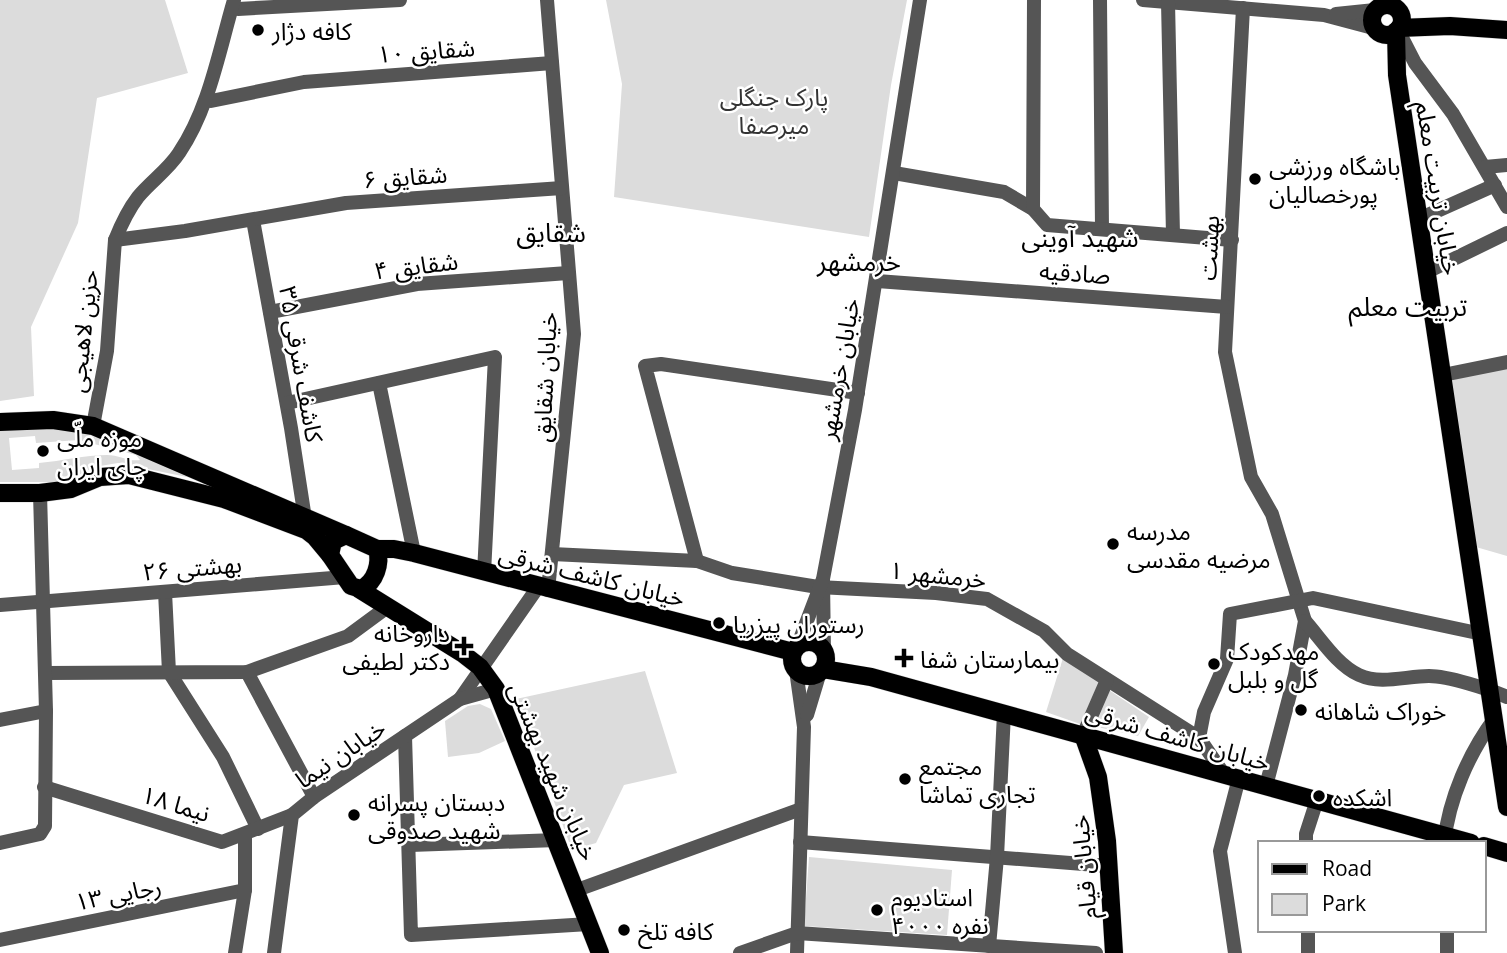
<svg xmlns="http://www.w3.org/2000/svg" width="1507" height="953" viewBox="0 0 1507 953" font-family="'Open Sans','Noto Sans Arabic',sans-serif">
  <rect width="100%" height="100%" fill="#fff"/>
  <g fill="#dcdcdc" fill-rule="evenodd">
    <path d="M0,0H165L188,73L97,98L78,223L31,327L34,396L0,401Z"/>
    <path d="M606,0H907L891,85L869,237L614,197L622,84Z"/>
    <path d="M1507,365V556L1476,547L1450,376Z"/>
    <path d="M48,425C101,435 148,457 197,479L118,463L100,466L62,482H0V430ZM35,436L36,443L79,440L136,455L140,460C130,462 119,455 107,455C85,455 62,461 39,463V468L12,470L9,438Z"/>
    <path d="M1063,658L1099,682L1080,724L1046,712Z"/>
    <path d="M645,671L677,773L624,785L596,843L572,850L516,699Z"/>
    <path d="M1109,690L1149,717L1138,736L1093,726Z"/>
    <path d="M480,704L491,709L505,741L479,753L448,757L445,721L468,706Z"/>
    <path d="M809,857L952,870L947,935L804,926Z"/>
  </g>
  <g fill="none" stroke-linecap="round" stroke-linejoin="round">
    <defs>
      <g id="major">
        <circle cx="1387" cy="20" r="15"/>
        <path d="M1399,28L1450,26L1507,30"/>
        <path d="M1396,31L1397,75L1507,807"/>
        <path d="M0,422L53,420L93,426L346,535"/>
        <path d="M0,493H40L71,489L100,477L129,475L224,499L306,530L315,537L330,555"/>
        <path d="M346,535L377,549C381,563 376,582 361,589L351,586L330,555L333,541Z"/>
        <path d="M377,549H394L414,553L793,652"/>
        <path d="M359,589L462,653L480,667L496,689L600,953"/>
        <circle cx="809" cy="659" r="17"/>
        <path d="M823,669L871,677L1471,843"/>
        <path d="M1083,735L1098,777L1107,841L1114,953"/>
        <path d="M1484,846L1507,853"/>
      </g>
    </defs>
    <use href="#major" stroke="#dbdbdb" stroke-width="19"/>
    <g stroke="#555" stroke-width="14">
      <path d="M547,0L574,334L548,590"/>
      <path d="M1100,0L1102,229"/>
      <path d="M1143,0L1324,15L1373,28"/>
      <path d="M1168,2L1173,235"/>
      <path d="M1243,8L1225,352L1251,477L1272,514L1305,621L1295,675L1266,786"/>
      <path d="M238,9L400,0"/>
      <path d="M1336,14L1375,10"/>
      <path d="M1398,30L1415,63L1453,114L1507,207"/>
      <path d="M211,101L304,82L552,63"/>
      <path d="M1485,167L1507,165"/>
      <path d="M894,173L1004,192L1033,209L1047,225L1232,240"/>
      <path d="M1033,209L1034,0"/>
      <path d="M1419,219L1495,185"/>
      <path d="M253,220L291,428L306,525"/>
      <path d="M115,240L185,231L346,203L562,188"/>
      <path d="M1427,272L1507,233"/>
      <path d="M877,281L1227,307"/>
      <path d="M270,312L417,284L568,273"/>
      <path d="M1443,375L1507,362"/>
      <path d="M379,383L414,553"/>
      <path d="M287,403L495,357L484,573"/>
      <path d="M93,426L107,351L115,240C121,225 128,210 138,197C150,182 168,170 179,153C209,109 219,51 234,0"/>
      <path d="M552,554L697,561L732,573L818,587L936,593L987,599L1044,631L1067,654L1199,738L1223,773"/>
      <path d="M697,561L645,366L661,364L858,393"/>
      <path d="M823,580L824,652"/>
      <path d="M165,592L169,672L223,757L258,829"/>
      <path d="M0,605L345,577"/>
      <path d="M1305,621C1321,639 1337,665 1359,675C1381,685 1406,676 1429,676C1448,676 1489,689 1507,697"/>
      <path d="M797,647L823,579L855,410L920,0"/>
      <path d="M796,670L804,727L797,953"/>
      <path d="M247,672L314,797"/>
      <path d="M45,673L247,672L348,636L386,608"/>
      <path d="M460,699L538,587"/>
      <path d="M807,715L820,672"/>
      <path d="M0,720L46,711"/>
      <path d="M1083,735L1107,680"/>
      <path d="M405,736L411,935L589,924"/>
      <path d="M1199,738L1204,712L1227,659L1230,614L1313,598L1482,634"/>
      <path d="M44,787L222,842L292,815"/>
      <path d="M800,842L1109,866"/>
      <path d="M0,843L40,834L45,826L46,711L40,493"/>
      <path d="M1306,843V834L1317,800"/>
      <path d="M1444,843C1449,798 1469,753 1495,718"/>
      <path d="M410,845L557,840"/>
      <path d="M577,890L801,809"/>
      <path d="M1308,930V953"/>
      <path d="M1447,930V953"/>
      <path d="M0,940L245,890"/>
      <path d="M989,946L997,857L1004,713"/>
      <path d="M235,953L245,890V835"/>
      <path d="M274,953L292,815L314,797L460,699L496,689"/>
      <path d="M740,953L797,933L1096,953"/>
      <path d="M1235,953L1220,851L1239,778"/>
    </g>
    <use href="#major" stroke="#000" stroke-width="18"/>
  </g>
  <g fill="#000" stroke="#fff" stroke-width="2.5">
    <circle cx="258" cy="30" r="7"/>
    <circle cx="1255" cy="179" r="7"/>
    <circle cx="43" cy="451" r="7"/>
    <circle cx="1113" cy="544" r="7"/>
    <circle cx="719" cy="623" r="7"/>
    <path d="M460.5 635.5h7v7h7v7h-7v7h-7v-7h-7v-7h7z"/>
    <path d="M900.5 647.5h7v7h7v7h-7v7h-7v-7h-7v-7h7z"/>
    <circle cx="1214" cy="664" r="7"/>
    <circle cx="1301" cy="710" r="7"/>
    <circle cx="905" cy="779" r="7"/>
    <circle cx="1319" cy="796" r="7"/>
    <circle cx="354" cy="815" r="7"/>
    <circle cx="877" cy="910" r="7"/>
    <circle cx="624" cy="930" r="7"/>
  </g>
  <g text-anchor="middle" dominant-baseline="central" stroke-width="5" stroke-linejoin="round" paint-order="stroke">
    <g font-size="24" fill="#000" stroke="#fff" text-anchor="start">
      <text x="272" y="30">کافه دژار</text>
      <text x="1269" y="165">باشگاه ورزشی<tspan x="1269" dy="28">پورخصالیان</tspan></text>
      <text x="57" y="437">موزه ملّی<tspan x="57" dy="28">چای ایران</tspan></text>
      <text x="1127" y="530">مدرسه<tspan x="1127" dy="28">مرضیه مقدسی</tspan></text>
      <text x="733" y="623">رستوران پیزریا</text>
      <text x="450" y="632" text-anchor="end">داروخانه<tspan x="450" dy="28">دکتر لطیفی</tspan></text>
      <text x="1228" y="650">مهدکودک<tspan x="1228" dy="28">گل و بلبل</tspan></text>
      <text x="920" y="658">بیمارستان شفا</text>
      <text x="1315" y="710">خوراک شاهانه</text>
      <text x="919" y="765">مجتمع<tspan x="919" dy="28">تجاری تماشا</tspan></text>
      <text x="1333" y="796">اشکده</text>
      <text x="368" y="801">دبستان پسرانه<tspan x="368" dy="28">شهید صدوقی</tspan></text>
      <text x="891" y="896">استادیوم<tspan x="891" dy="28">۴۰۰۰ نفره</tspan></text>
      <text x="638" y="930">کافه تلخ</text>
    </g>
    <g font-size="24" fill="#000" stroke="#fff">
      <text transform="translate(426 50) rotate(-4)">شقایق ۱۰</text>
      <text transform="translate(405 176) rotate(-4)">شقایق ۶</text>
      <text transform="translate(1439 188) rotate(81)">خیابان تربیت معلم</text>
      <text transform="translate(1208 248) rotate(-87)">بهشت</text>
      <text transform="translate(416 265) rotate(-7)">شقایق ۴</text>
      <text transform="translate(1075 272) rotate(4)">صادقیه</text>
      <text transform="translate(82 331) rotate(-84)">حزین لاهیجی</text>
      <text transform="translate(302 364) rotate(80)">کاشف شرقی ۳۵</text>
      <text transform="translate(838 369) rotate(-80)">خیابان خرمشهر</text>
      <text transform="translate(544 377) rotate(-87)">خیابان شقایق</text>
      <text transform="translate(192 567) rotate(-5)">بهشتی ۲۶</text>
      <text transform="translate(938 574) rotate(6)">خرمشهر ۱</text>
      <text transform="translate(592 575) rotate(14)">خیابان کاشف شرقی</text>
      <text transform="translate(1178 736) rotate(16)">خیابان کاشف شرقی</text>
      <text transform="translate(340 753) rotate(-34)">خیابان نیما</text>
      <text transform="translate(554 771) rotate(67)">خیابان شهید بهشتی</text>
      <text transform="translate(176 803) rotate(17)">نیما ۱۸</text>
      <text transform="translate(1083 867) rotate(-95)">خیابان قیام</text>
      <text transform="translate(118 893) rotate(-11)">رجایی ۱۳</text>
    </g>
    <g font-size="24" fill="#333" stroke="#fff">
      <text x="774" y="96">پارک جنگلی<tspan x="774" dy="28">میرصفا</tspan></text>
    </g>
    <g font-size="26" fill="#000" stroke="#fff">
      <text x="551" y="232">شقایق</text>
      <text x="1080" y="237">شهید آوینی</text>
      <text x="859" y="261">خرمشهر</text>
      <text x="1408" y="306">تربیت معلم</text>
    </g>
  </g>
  <rect x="1258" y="841" width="228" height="91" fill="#ffffff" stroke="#999999" stroke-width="2"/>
  <rect x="1272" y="864" width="35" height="10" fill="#000000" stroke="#999999" stroke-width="2"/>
  <text x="1322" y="876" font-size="21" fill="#000000">Road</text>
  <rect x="1272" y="894" width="35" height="21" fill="#dcdcdc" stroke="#999999" stroke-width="2"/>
  <text x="1322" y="911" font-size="21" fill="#000000">Park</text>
</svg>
